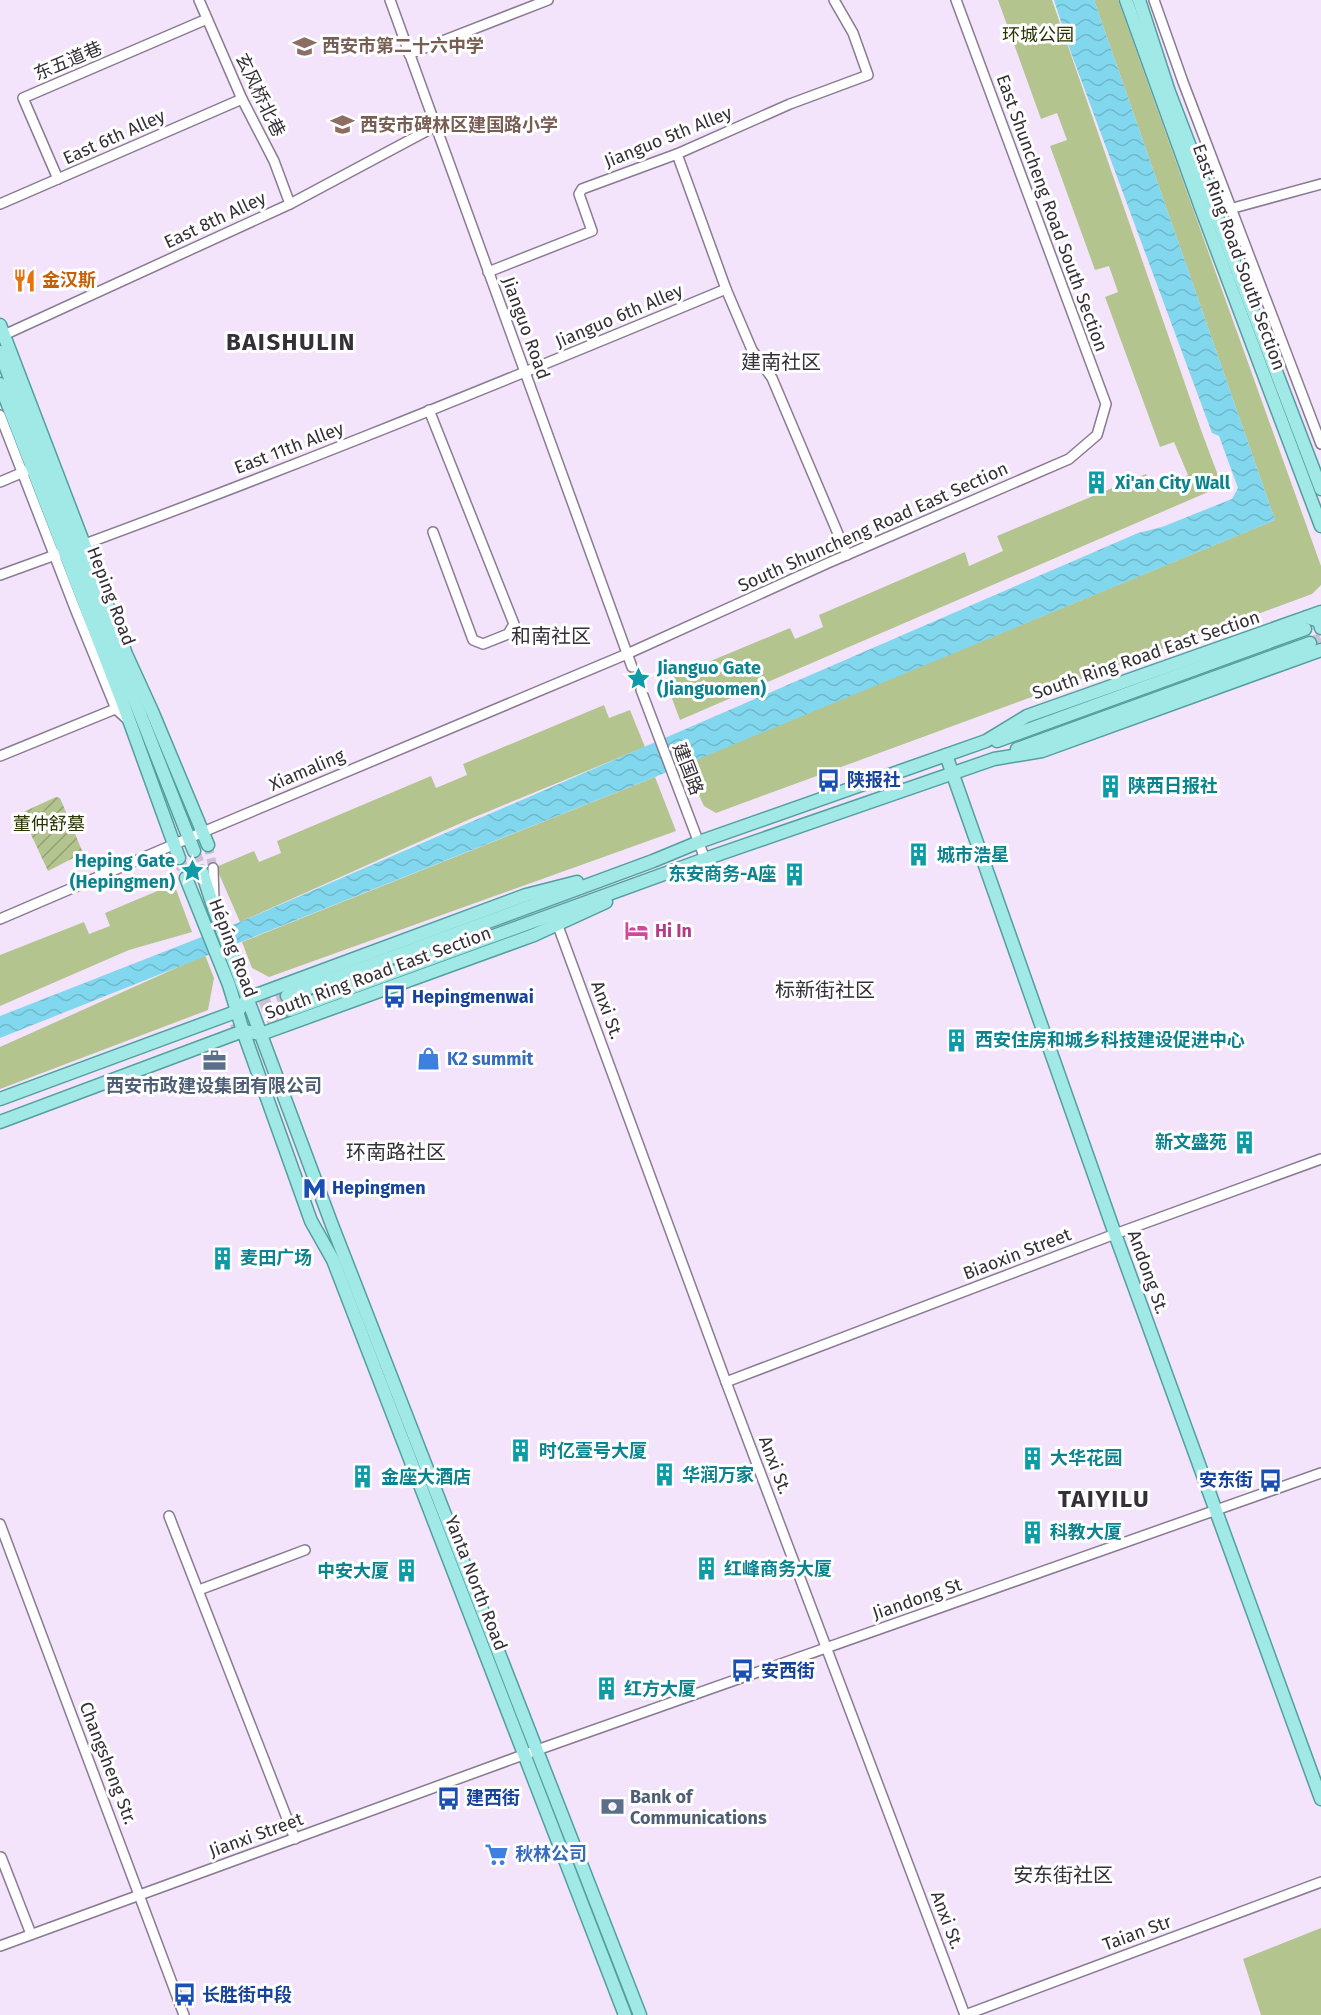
<svg xmlns="http://www.w3.org/2000/svg" width="1321" height="2015" viewBox="0 0 1321 2015" font-family="'Fira Sans','Noto Sans SC',sans-serif">
  <defs>
    <pattern id="garden-furrows" width="10" height="10" patternUnits="userSpaceOnUse" patternTransform="scale(1.5)"><rect width="10" height="10" fill="#b4c48f"/><path d="M-1 1l2-2M0 10L10 0M9 11l2-2" fill="none" stroke="#93a076"/></pattern>
    <pattern id="water-waves" width="16" height="10" patternUnits="userSpaceOnUse" patternTransform="scale(1.5)"><rect width="16" height="10" fill="#81d7ed"/><path d="M0 5q4-4 8 0t8 0" fill="none" stroke="#70b9cc"/></pattern>
  </defs>
  <rect width="100%" height="100%" fill="#f3e4fc"/>
  <g fill="#b4c48f">
    <path d="M998,0H1052L1201,430L1222,486L680,720L665,680L790,628L795,639L823,627L819,615L965,552L969,566L1003,551L997,536L1146,474L1153,490L1188,475L1174,442L1160,447L1105,297L1118,292L1109,266L1095,270L1050,146L1067,140L1057,113L1041,119Z"/>
    <path d="M1094,0H1118L1321,566V585L1312,594L716,813L704,806L684,764L1275,520Z"/>
    <path d="M604,705L609,718L630,710L645,747L470,819L240,922L216,867L254,851L259,862L281,853L277,841L431,776L436,788L467,775L463,764Z"/>
    <path d="M655,777L676,831L269,977L252,968L242,942Z"/>
    <path d="M174,884L192,932L129,950L0,1006V955L84,922L89,934L110,926L105,913Z"/>
    <path d="M205,955L214,978L208,1010L0,1089V1047Z"/>
    <path d="M1321,1928V2015H1261L1243,1959Z"/>
  </g>
  <path fill="url(#garden-furrows)" d="M56,797L60,798L83,853L48,871L21,813Z"/>
  <path fill="url(#water-waves)" d="M1054,0H1094L1275,520L655,777L0,1038V1016L240,922L1138,533L1162,527L1232,499L1238,488L1219,436L1212,433L1070,50Z"/>
  <g fill="none" stroke-linecap="round" stroke-linejoin="round">
    <g stroke="#cdc0d5" stroke-width="9" stroke-dasharray="9 4.5" stroke-linecap="butt">
      <path d="M632,667L641,690"/>
      <path d="M208,845L213,868"/>
    </g>
    <g stroke="#cdc0d5" stroke-width="12" stroke-dasharray="12 6" stroke-linecap="butt">
      <path d="M1310,643L1321,639"/>
      <path d="M194,851L202,872"/>
      <path d="M179,858L186,878"/>
      <path d="M243,1012L287,996"/>
      <path d="M232,1031L290,1010"/>
    </g>
    <defs>
      <g id="minor">
        <path d="M199,0L242,99L274,161L290,204"/>
        <path d="M390,0L632,667"/>
        <path d="M1154,0L1183,82L1321,444"/>
        <path d="M409,54L548,0"/>
        <path d="M677,154L726,289L752,350L772,378L847,555"/>
        <path d="M58,179L23,98L207,19"/>
        <path d="M0,204L242,99"/>
        <path d="M1215,213L1321,184"/>
        <path d="M488,272L592,231L579,194L582,189L677,154L790,104L868,75L853,33L834,0"/>
        <path d="M4,335L290,204L436,126"/>
        <path d="M429,410L514,624L508,634L483,644L473,640L433,532"/>
        <path d="M0,415L76,611L116,709L129,721"/>
        <path d="M0,482L26,471"/>
        <path d="M0,575C245,487 486,389 726,289"/>
        <path d="M641,690L705,859"/>
        <path d="M0,756L120,707"/>
        <path d="M213,868L214,901"/>
        <path d="M0,919L203,832L627,654L828,563L1069,459L1097,435L1106,404L956,0"/>
        <path d="M558,926L726,1382L965,2015"/>
        <path d="M726,1382L1115,1234L1321,1159"/>
        <path d="M169,1516L295,1839"/>
        <path d="M0,1524L184,2015"/>
        <path d="M199,1590L305,1550"/>
        <path d="M1,1857L31,1934"/>
        <path d="M0,1946L523,1755L1321,1473"/>
        <path d="M965,2015L1321,1882"/>
      </g>
      <g id="major">
        <path d="M1126,0L1201,208L1321,526"/>
        <path d="M1139,0L1169,92L1321,489"/>
        <path d="M0,325L126,654L152,711L208,845"/>
        <path d="M0,352L119,666L137,706L194,851"/>
        <path d="M0,384L124,706L179,858"/>
        <path d="M1307,617L1319,621L1321,628"/>
        <path d="M997,741L1305,629"/>
        <path d="M1017,749L1310,643"/>
        <path d="M946,755L1115,1234L1321,1799"/>
        <path d="M202,872L214,909L332,1225L640,2015"/>
        <path d="M186,878L229,985L243,1031L311,1221L333,1260L625,2015"/>
        <path d="M287,996L653,861L699,842L986,741L1027,716L1321,612"/>
        <path d="M290,1010L705,859L994,759L1042,751L1321,650"/>
        <path d="M0,1099L238,1011L248,998L526,895L577,882"/>
        <path d="M0,1122L243,1031L261,1034L534,935L606,902"/>
      </g>
    </defs>
    <use href="#minor" stroke="#897b91" stroke-width="12"/>
    <use href="#major" stroke="#539f9f" stroke-width="15"/>
    <use href="#minor" stroke="#fff" stroke-width="9"/>
    <use href="#major" stroke="#a1e9e7" stroke-width="12"/>
  </g>
  <defs>
    <symbol id="school-bare" viewBox="-9 -9 18 18"><path d="M0-5L7-2L0 1L-7-2ZM-4 1L0 2.5L4 1V4Q0 6-4 4Z" fill="#8d6e63" stroke="#fff" stroke-width="2.5" paint-order="stroke"/></symbol>
    <symbol id="restaurant-bare" viewBox="-9 -9 18 18"><path d="M-5-6h1v4h1v-4h1v4h1v-4h1v5L-1.5 .5V6h-2V.5L-5-1ZM5-6V6H3V1.5H1.5Q1.5-4 5-6Z" fill="#e8710a" stroke="#fff" stroke-width="2.5" paint-order="stroke"/></symbol>
    <symbol id="building-bare" viewBox="-9 -9 18 18"><path d="M-4-6H4V6H1V3H-1V6H-4ZM-2.5-4.3h1.7v1.8h-1.7ZM.8-4.3h1.7v1.8H.8ZM-2.5-1h1.7V.8h-1.7ZM.8-1h1.7V.8H.8Z" fill="#0f9aa8" stroke="#fff" stroke-width="2.5" paint-order="stroke"/></symbol>
    <symbol id="sight-bare" viewBox="-9 -9 18 18"><path d="M0-6L1.8-2.2L6-1.7L2.9 1.2L3.7 5.4L0 3.3L-3.7 5.4L-2.9 1.2L-6-1.7L-1.8-2.2Z" fill="#0f9aa8" stroke="#fff" stroke-width="2.5" paint-order="stroke"/></symbol>
    <symbol id="bus-bare" viewBox="-9 -9 18 18"><path d="M-5-6H5V4H4V6H2V4H-2V6H-4V4H-5ZM-3.5-4V0h7V-4ZM-3.5 1.2v1.5H-2V1.2ZM2 1.2v1.5H3.5V1.2Z" fill="#1a4fb4" stroke="#fff" stroke-width="2.5" paint-order="stroke"/></symbol>
    <symbol id="hotel-bare" viewBox="-9 -9 18 18"><path d="M-6-4.5h1.5V1H6V5H4.5V3h-9V5H-6ZM-4 0a1.8 1.8 0 1 1 3.6 0ZM.5 0V-2.5h3Q6-2.5 6 0Z" fill="#d1479c" stroke="#fff" stroke-width="2.5" paint-order="stroke"/></symbol>
    <symbol id="shop-bare" viewBox="-9 -9 18 18"><path d="M-5-2.5h2.3a2.7 3.5 0 0 1 5.4 0H5L5.5 6h-11ZM-1.5-2.5h3a1.5 2.3 0 0 0-3 0Z" fill="#3f7fe0" stroke="#fff" stroke-width="2.5" paint-order="stroke"/></symbol>
    <symbol id="office-bare" viewBox="-9 -9 18 18"><path d="M-6-3h4V-5.5h4V-3h4V5H-6ZM-1-4.5V-3h2v-1.5ZM-6 0V1H6V0Z" fill="#5c6f8a" stroke="#fff" stroke-width="2.5" paint-order="stroke"/></symbol>
    <symbol id="metro-bare" viewBox="-9 -9 18 18"><path d="M-5.5 5V-5H-3L0 0L3-5H5.5V5H3V-.5L0 4L-3-.5V5Z" fill="#1a4fb4" stroke="#fff" stroke-width="2.5" paint-order="stroke"/></symbol>
    <symbol id="bank-bare" viewBox="-9 -9 18 18"><path d="M-6-4H6V4H-6ZM0-2.3a2.3 2.3 0 1 0 0 4.6a2.3 2.3 0 1 0 0-4.6Z" fill="#5c6f8a" stroke="#fff" stroke-width="2.5" paint-order="stroke"/></symbol>
    <symbol id="supermarket-bare" viewBox="-9 -9 18 18"><path d="M-6-5.5h2.5l.6 2H6L4.5 2H-2.5L-4.4-4H-6ZM-1.5 3.2a1.3 1.3 0 1 0 .1 0ZM3 3.2a1.3 1.3 0 1 0 .1 0Z" fill="#3f7fe0" stroke="#fff" stroke-width="2.5" paint-order="stroke"/></symbol>
  </defs>
  <g fill-rule="evenodd">
    <use href="#school-bare" x="288" y="30" width="33" height="33"/>
    <use href="#school-bare" x="326" y="108" width="33" height="33"/>
    <use href="#restaurant-bare" x="8" y="264" width="33" height="33"/>
    <use href="#building-bare" x="1080" y="466" width="33" height="33"/>
    <use href="#sight-bare" x="622" y="662" width="33" height="33"/>
    <use href="#bus-bare" x="812" y="764" width="33" height="33"/>
    <use href="#building-bare" x="1094" y="770" width="33" height="33"/>
    <use href="#building-bare" x="902" y="838" width="33" height="33"/>
    <use href="#sight-bare" x="176" y="854" width="33" height="33"/>
    <use href="#building-bare" x="778" y="858" width="33" height="33"/>
    <use href="#hotel-bare" x="620" y="914" width="33" height="33"/>
    <use href="#bus-bare" x="378" y="980" width="33" height="33"/>
    <use href="#building-bare" x="940" y="1024" width="33" height="33"/>
    <use href="#shop-bare" x="412" y="1042" width="33" height="33"/>
    <use href="#office-bare" x="198" y="1044" width="33" height="33"/>
    <use href="#building-bare" x="1228" y="1126" width="33" height="33"/>
    <use href="#metro-bare" x="298" y="1172" width="33" height="33"/>
    <use href="#building-bare" x="206" y="1242" width="33" height="33"/>
    <use href="#building-bare" x="504" y="1434" width="33" height="33"/>
    <use href="#building-bare" x="1016" y="1442" width="33" height="33"/>
    <use href="#building-bare" x="648" y="1458" width="33" height="33"/>
    <use href="#building-bare" x="346" y="1460" width="33" height="33"/>
    <use href="#bus-bare" x="1254" y="1464" width="33" height="33"/>
    <use href="#building-bare" x="1016" y="1516" width="33" height="33"/>
    <use href="#building-bare" x="690" y="1552" width="33" height="33"/>
    <use href="#building-bare" x="390" y="1554" width="33" height="33"/>
    <use href="#bus-bare" x="726" y="1654" width="33" height="33"/>
    <use href="#building-bare" x="590" y="1672" width="33" height="33"/>
    <use href="#bus-bare" x="432" y="1782" width="33" height="33"/>
    <use href="#bank-bare" x="596" y="1790" width="33" height="33"/>
    <use href="#supermarket-bare" x="480" y="1838" width="33" height="33"/>
    <use href="#bus-bare" x="168" y="1978" width="33" height="33"/>
  </g>
  <g text-anchor="middle" dominant-baseline="central" stroke-width="6" stroke-linejoin="round" paint-order="stroke">
    <g font-size="18" fill="#293402" stroke="#fff">
      <text x="1038" y="35">环城公园</text>
      <text x="49" y="824">董仲舒墓</text>
    </g>
    <g font-size="18" font-weight="bold" fill="#785e54" stroke="#fff" text-anchor="start">
      <text x="322" y="46">西安市第二十六中学</text>
      <text x="360" y="125">西安市碑林区建国路小学</text>
    </g>
    <g font-size="18" fill="#352f38" stroke="#fff">
      <text transform="translate(68 61) rotate(-23)">东五道巷</text>
      <text transform="translate(260 95) rotate(64)">玄风桥北巷</text>
      <text transform="translate(114 137) rotate(-24)">East 6th Alley</text>
      <text transform="translate(668 137) rotate(-22)">Jianguo 5th Alley</text>
      <text transform="translate(1052 213) rotate(70)">East Shuncheng Road South Section</text>
      <text transform="translate(215 220) rotate(-25)">East 8th Alley</text>
      <text transform="translate(1239 257) rotate(70)">East Ring Road South Section</text>
      <text transform="translate(619 316) rotate(-23)">Jianguo 6th Alley</text>
      <text transform="translate(526 328) rotate(70)">Jianguo Road</text>
      <text transform="translate(289 448) rotate(-21)">East 11th Alley</text>
      <text transform="translate(873 527) rotate(-24)">South Shuncheng Road East Section</text>
      <text transform="translate(111 596) rotate(69)">Heping Road</text>
      <text transform="translate(1146 655) rotate(-19)">South Ring Road East Section</text>
      <text transform="translate(688 769) rotate(69)">建国路</text>
      <text transform="translate(307 770) rotate(-23)">Xiamaling</text>
      <text transform="translate(233 948) rotate(69)">Hépíng Road</text>
      <text transform="translate(378 973) rotate(-20)">South Ring Road East Section</text>
      <text transform="translate(607 1010) rotate(70)">Anxi St.</text>
      <text transform="translate(1017 1254) rotate(-21)">Biaoxin Street</text>
      <text transform="translate(1148 1272) rotate(70)">Andong St.</text>
      <text transform="translate(775 1465) rotate(69)">Anxi St.</text>
      <text transform="translate(476 1583) rotate(69)">Yanta North Road</text>
      <text transform="translate(917 1599) rotate(-19)">Jiandong St</text>
      <text transform="translate(108 1763) rotate(69)">Changsheng Str.</text>
      <text transform="translate(256 1835) rotate(-20)">Jianxi Street</text>
      <text transform="translate(947 1920) rotate(69)">Anxi St.</text>
      <text transform="translate(1137 1933) rotate(-20)">Taian Str</text>
    </g>
    <g font-size="18" font-weight="bold" fill="#c56008" stroke="#fff" text-anchor="start">
      <text x="42" y="280">金汉斯</text>
    </g>
    <g font-size="18" font-weight="bold" fill="#0d838f" stroke="#fff" text-anchor="start">
      <text x="1115" y="483">Xi'an City Wall</text>
      <text x="657" y="668">Jianguo Gate<tspan x="657" dy="21">(Jianguomen)</tspan></text>
      <text x="1128" y="786">陕西日报社</text>
      <text x="937" y="855">城市浩星</text>
      <text x="175" y="861" text-anchor="end">Heping Gate<tspan x="175" dy="21">(Hepingmen)</tspan></text>
      <text x="776" y="874" text-anchor="end">东安商务-A座</text>
      <text x="975" y="1040">西安住房和城乡科技建设促进中心</text>
      <text x="1227" y="1142" text-anchor="end">新文盛苑</text>
      <text x="240" y="1258">麦田广场</text>
      <text x="539" y="1451">时亿壹号大厦</text>
      <text x="1050" y="1458">大华花园</text>
      <text x="682" y="1475">华润万家</text>
      <text x="381" y="1477">金座大酒店</text>
      <text x="1050" y="1532">科教大厦</text>
      <text x="724" y="1569">红峰商务大厦</text>
      <text x="389" y="1571" text-anchor="end">中安大厦</text>
      <text x="624" y="1689">红方大厦</text>
    </g>
    <g font-size="18" font-weight="bold" fill="#164399" stroke="#fff" text-anchor="start">
      <text x="847" y="780">陕报社</text>
      <text x="412" y="997">Hepingmenwai</text>
      <text x="332" y="1188">Hepingmen</text>
      <text x="1253" y="1480" text-anchor="end">安东街</text>
      <text x="761" y="1671">安西街</text>
      <text x="466" y="1798">建西街</text>
      <text x="202" y="1995">长胜街中段</text>
    </g>
    <g font-size="18" font-weight="bold" fill="#b23c85" stroke="#fff" text-anchor="start">
      <text x="655" y="931">Hi In</text>
    </g>
    <g font-size="18" font-weight="bold" fill="#366cbe" stroke="#fff" text-anchor="start">
      <text x="447" y="1059">K2 summit</text>
      <text x="515" y="1854">秋林公司</text>
    </g>
    <g font-size="18" font-weight="bold" fill="#4e5e75" stroke="#fff">
      <text x="214" y="1086">西安市政建设集团有限公司</text>
      <text x="630" y="1797" text-anchor="start">Bank of<tspan x="630" dy="21">Communications</tspan></text>
    </g>
    <g font-size="20" fill="#352f38" stroke="#fff">
      <text x="781" y="362">建南社区</text>
      <text x="551" y="636">和南社区</text>
      <text x="825" y="990">标新街社区</text>
      <text x="396" y="1152">环南路社区</text>
      <text x="1063" y="1875">安东街社区</text>
    </g>
    <g font-size="24" font-weight="bold" letter-spacing="1.5" fill="#352f38" stroke="#fff">
      <text x="291" y="342">BAISHULIN</text>
      <text x="1104" y="1499">TAIYILU</text>
    </g>
  </g>
</svg>
